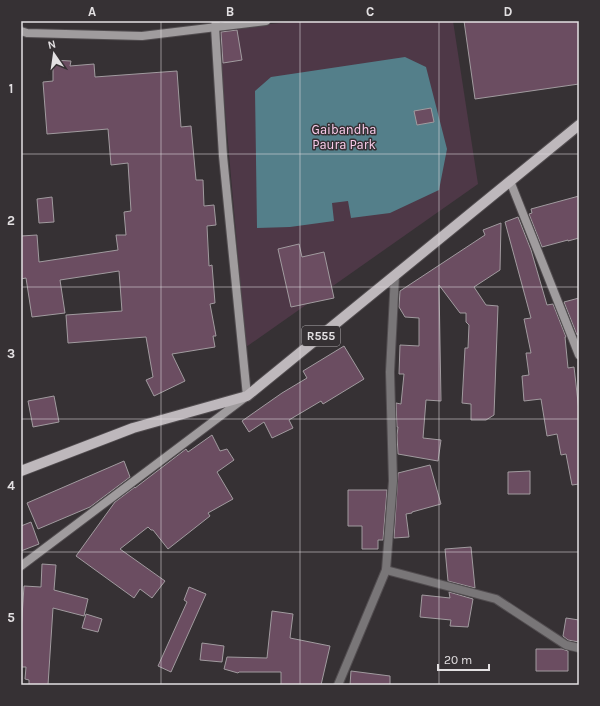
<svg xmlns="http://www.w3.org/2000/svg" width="600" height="706" viewBox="0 0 600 706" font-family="Karla,sans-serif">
  <rect width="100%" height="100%" fill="#363134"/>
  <path fill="#4e3847" d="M300,21H453L478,184L246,347L218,29Z"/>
  <path fill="#547f8a" d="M405,57L426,67L447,149L439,190L390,213L351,218L348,201L332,203L334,221L290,227L257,228L255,91L271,77Z"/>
  <g fill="#6b4d61" stroke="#a19b9f">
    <path d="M464,21H579V84L475,99Z"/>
    <path d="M237,30L242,60L223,63L221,32Z"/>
    <path d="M53,60L71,61L70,66L94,64L95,77L177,71L181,127L191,126L196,180H203L204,206L214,205L216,225L207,226L209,266L212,265L215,303L210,304L216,336H213L215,347L172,354L185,381L154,396L146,380L153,377L146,337L68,343L66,315L122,311L119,271L60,280L65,313L32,317L26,278L21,279V236L37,235L39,262L118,250L116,235H126L124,212L131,211L128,163L111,165L108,129L47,134L43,82L53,81Z"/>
    <path d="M431,108L434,122L417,125L414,111Z"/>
    <path d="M579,196V238L568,241V240L542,247L529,214L532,213L531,209Z"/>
    <path d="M52,197L54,222L39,223L37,199Z"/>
    <path d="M518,217L531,250L547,305L553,304L566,337H565L568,368L574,367L579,411V484L572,485L566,454L561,455L557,434L547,436L541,399L524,401L522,376L529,375L526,353H531L524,319L531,318L505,222Z"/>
    <path d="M501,223L500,270L474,287L486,305L498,306L494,415L486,420H471V404L462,403L465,348H468L469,325L466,322V313H460L439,285L441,401L426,400L423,438L441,440L438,461L398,454L397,435L398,427H397L396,403L401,404L404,374H399L400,345L419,346V318L405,317L399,307L400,291L485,235L483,230Z"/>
    <path d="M299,244L302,257L324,252L334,298L291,307L278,249Z"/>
    <path d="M579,298V334L577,335L564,302Z"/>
    <path d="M344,346L364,379L323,404L321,401L289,420L293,428L272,438L264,422L249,432L242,421L282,393L307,378L303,371Z"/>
    <path d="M54,396L59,422L33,427L28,401Z"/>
    <path d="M212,435L220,451L227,449L234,460L217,472L233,499L208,513L210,516L168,549L153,530H151L148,527L120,549L165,581L152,598L140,589L134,598L76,556L115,502L135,487V488L186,449L188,452Z"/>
    <path d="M124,461L130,477L90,507L38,529L27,503Z"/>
    <path d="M430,465L441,504L412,512V513L406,514L409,537L394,538L398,473Z"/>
    <path d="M530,471V494H508V472Z"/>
    <path d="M348,490H387L383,540H378V549H362V526H348Z"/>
    <path d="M31,522L39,544L21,551V526Z"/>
    <path d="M471,547L475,588L448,581L445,549Z"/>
    <path d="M42,564L56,565L54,590L88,599L84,616L53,608L48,685H29V680L25,679L26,667H21V632L24,586L41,587Z"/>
    <path d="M189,587L206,594L171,672L158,666L187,602L184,600Z"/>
    <path d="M449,592L473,599L468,627L450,626L451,620L420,617L422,595L450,598Z"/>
    <path d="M272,611L293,614L290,638L330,646L321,685H281V672H239L238,673L224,669L227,657L267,658Z"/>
    <path d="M86,614L102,619L98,632L82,628Z"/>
    <path d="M566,618L579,620V642L568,640L563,636Z"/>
    <path d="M202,643L224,646L222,662L200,660Z"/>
    <path d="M536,649H562L568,651V671H536Z"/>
    <path d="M351,671L390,676V685H350Z"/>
  </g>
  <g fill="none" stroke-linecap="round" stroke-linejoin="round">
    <defs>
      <g id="street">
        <path d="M386,570L496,599L566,645L579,648"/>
        <path d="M338,685L386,570L393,481L390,372L395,275"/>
      </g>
      <g id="secondary">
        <path d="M21,31L27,33L142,36L266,21"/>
        <path d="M510,181L579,355"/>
        <path d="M21,566L247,396L223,156L215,27L216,21"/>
      </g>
      <path id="primary" d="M21,471L133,428L247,396L579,125"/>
    </defs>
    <use href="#street" stroke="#524d50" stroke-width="10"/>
    <use href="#secondary" stroke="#524d50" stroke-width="10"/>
    <use href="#primary" stroke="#524d50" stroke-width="12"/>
    <use href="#street" stroke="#797678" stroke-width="8"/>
    <use href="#secondary" stroke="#a09c9e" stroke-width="8"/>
    <use href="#primary" stroke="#beb8bc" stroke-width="10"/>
  </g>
  <path fill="none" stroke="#e3e0e2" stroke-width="1" stroke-opacity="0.55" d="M161,21V685M300,21V685M439,21V685M21,154H579M21,287H579M21,419H579M21,552H579"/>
  <g text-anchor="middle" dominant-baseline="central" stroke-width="3" stroke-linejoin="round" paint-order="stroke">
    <rect fill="#363134" stroke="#afacae" stroke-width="1" x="302" y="326" width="38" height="20" rx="3"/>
    <g font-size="12" font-weight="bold" fill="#e3e0e2">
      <text x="321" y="336">R555</text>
    </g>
    <g font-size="13" fill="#fcceed" stroke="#363134">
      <text x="344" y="129">Gaibandha<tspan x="344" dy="15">Paura Park</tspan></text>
    </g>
  </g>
  <rect width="600" height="706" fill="none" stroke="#363134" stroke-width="44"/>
  <g transform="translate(54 54) rotate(347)" stroke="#363134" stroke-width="3" paint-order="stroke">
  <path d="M0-3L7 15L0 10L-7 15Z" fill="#e3e0e2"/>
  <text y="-6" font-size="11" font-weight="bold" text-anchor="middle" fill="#e3e0e2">N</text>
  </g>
  <path d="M438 664v6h51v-6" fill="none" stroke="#e3e0e2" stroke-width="2"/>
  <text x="444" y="664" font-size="12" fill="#e3e0e2" stroke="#363134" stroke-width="3" paint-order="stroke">20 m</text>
  <rect x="22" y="22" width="556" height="662" fill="none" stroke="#e3e0e2" stroke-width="1.5"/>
  <g font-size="13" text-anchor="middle" font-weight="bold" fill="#e3e0e2">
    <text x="92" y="16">A</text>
    <text x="230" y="16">B</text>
    <text x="370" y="16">C</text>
    <text x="508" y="16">D</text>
    <text x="11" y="93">1</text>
    <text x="11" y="225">2</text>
    <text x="11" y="358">3</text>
    <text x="11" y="490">4</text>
    <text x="11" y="622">5</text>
  </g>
</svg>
